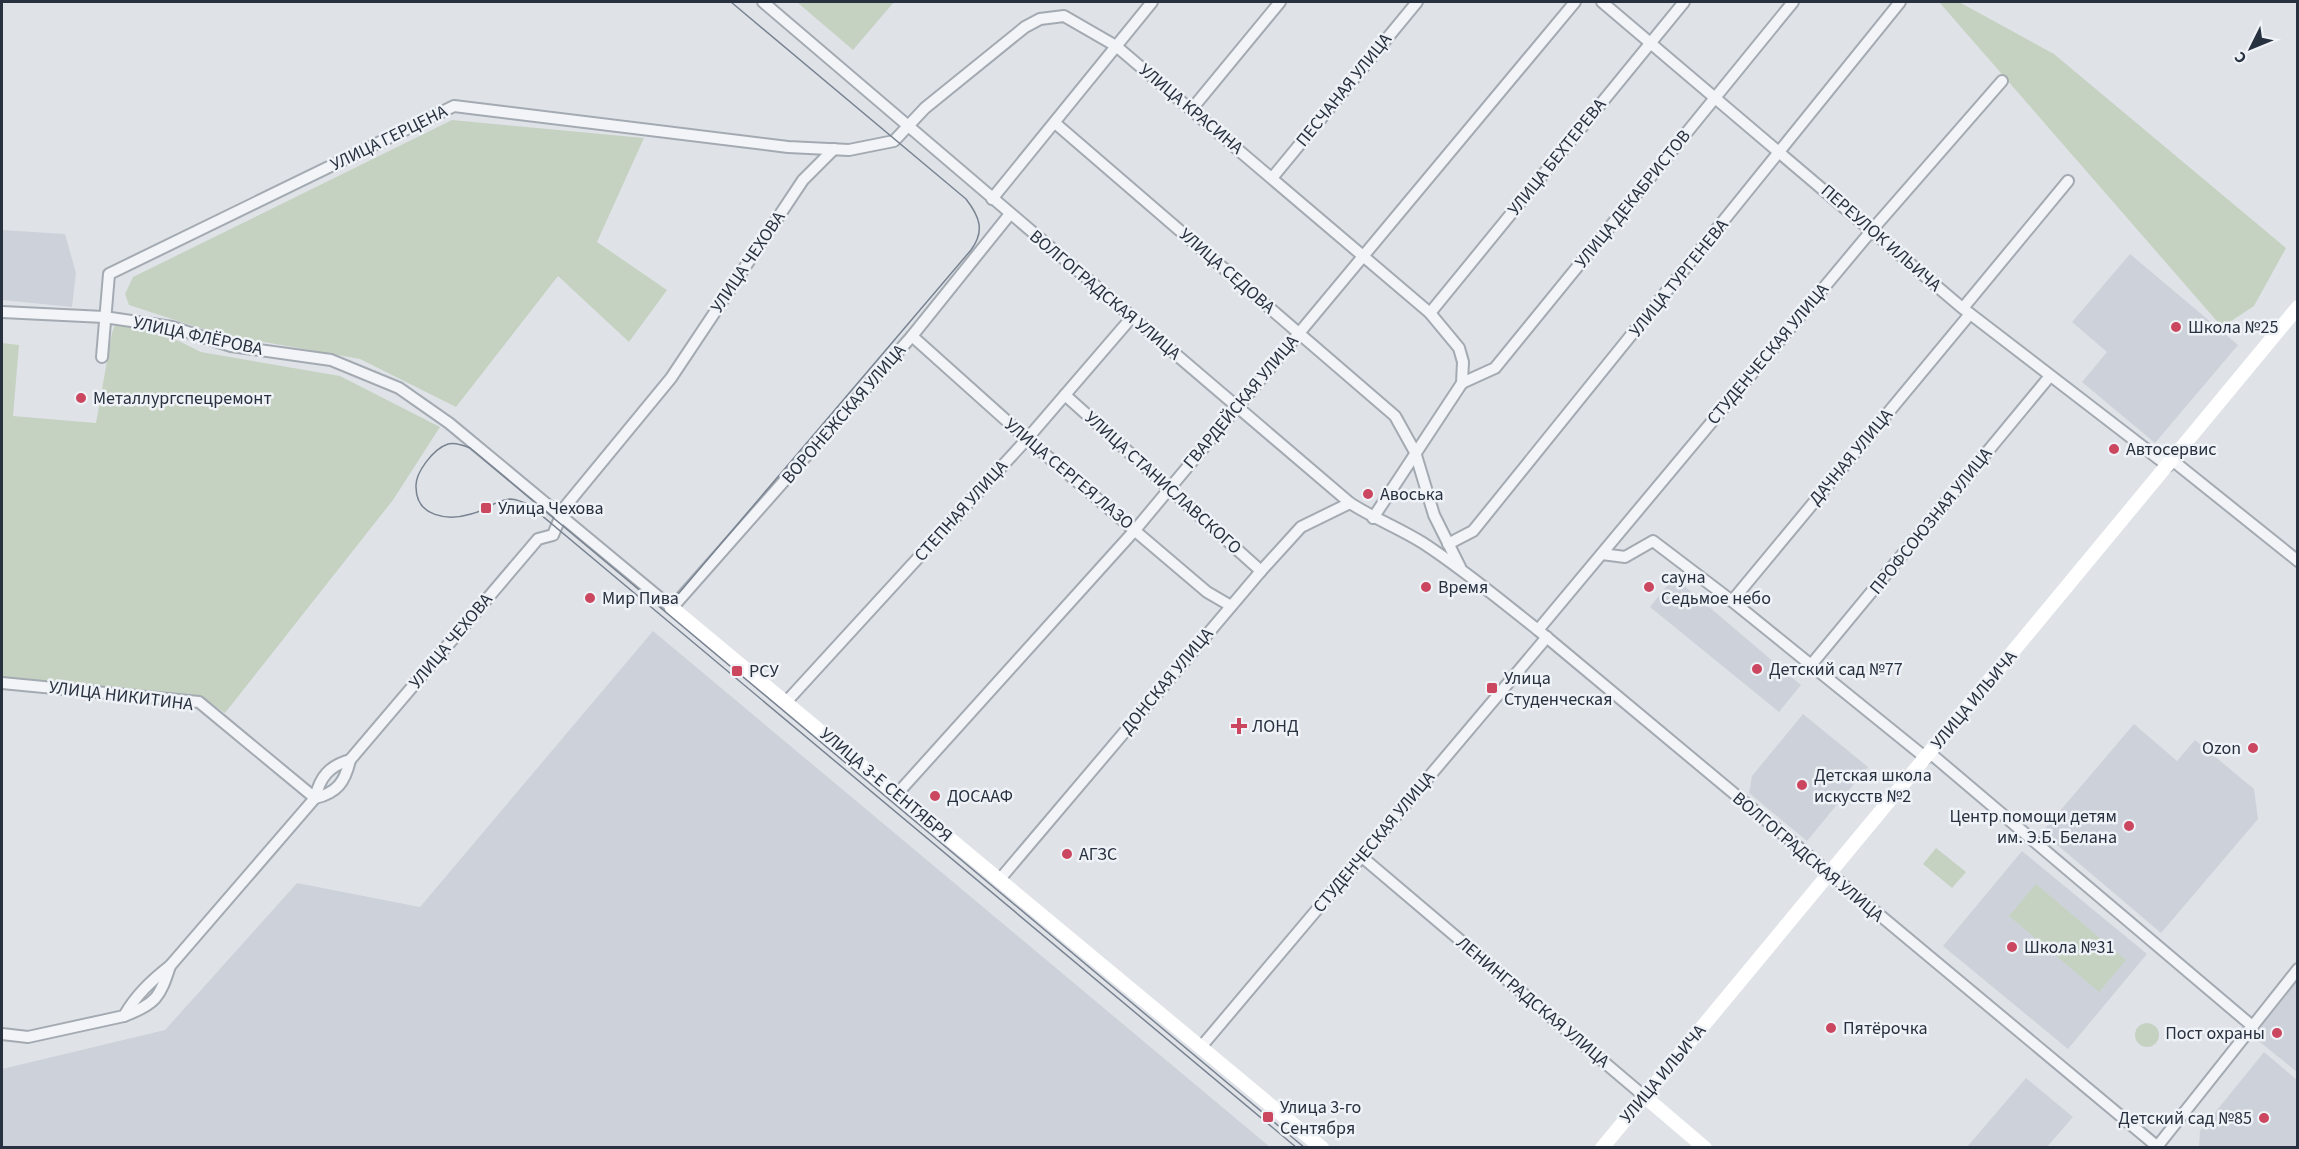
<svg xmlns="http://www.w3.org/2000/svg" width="2299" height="1149" viewBox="0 0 2299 1149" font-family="'Source Sans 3',sans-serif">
  <rect width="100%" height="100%" fill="#dfe3e8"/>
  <g fill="#cdd2da">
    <path d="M2,230L65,234L76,273L72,307L2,300Z"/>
    <path d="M2130,254L2238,345L2155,443L2082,382L2107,352L2072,322Z"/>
    <path d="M1674,577L1801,685L1779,712L1650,607Z"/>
    <path d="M653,631L1270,1147H2V1069L165,1030L297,883L420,907Z"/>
    <path d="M1803,714L1868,767L1807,841L1749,793L1752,776Z"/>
    <path d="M2134,724L2177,761L2195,740L2254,789L2258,819L2161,933L2042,832Z"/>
    <path d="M2022,851L2147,954L2068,1049L1943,946Z"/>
    <path d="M2297,976V1072L2250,1034Z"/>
    <path d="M2264,1052L2297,1080V1147H2199L2200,1131Z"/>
    <path d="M2026,1078L2073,1117L2047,1147H1967Z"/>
  </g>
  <g fill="#c6d2c1">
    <path d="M797,2H894L853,50Z"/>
    <path d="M1939,2H1959L2054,54L2286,248L2254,306L2222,327Z"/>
    <path d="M452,120L644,138L597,242L667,290L629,342L558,276L456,407L360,359L218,334L129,305L125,294L133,277Z"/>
    <path d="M120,312L201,352L340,376L440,427L393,500L225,713L200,696L2,680V343L19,345L13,416L96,423L112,333Z"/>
    <path d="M1936,848L1966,872L1952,888L1923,864Z"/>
    <path d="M2036,884L2126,960L2099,992L2009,916Z"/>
    <circle cx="2147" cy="1035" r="12"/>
  </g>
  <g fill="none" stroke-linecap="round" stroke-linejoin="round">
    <defs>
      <g id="street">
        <path d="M763,2L1350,503C1373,518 1399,528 1423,543C1463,569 1500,600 1538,630L2159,1148"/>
        <path d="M1602,2L1960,306L2168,466"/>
        <path d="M1191,110L1280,2"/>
        <path d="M1055,123L1395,416L1415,452L1434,515L1460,567"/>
        <path d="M1272,178L1417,2"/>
        <path d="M992,199L1152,2"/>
        <path d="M1963,308L2068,181"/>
        <path d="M2,312L104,317L172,327L231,346L331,360L399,388L449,423L672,608L912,336L1010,214"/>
        <path d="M1430,313L1684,2"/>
        <path d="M912,336L1027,439L1207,592L1231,606"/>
        <path d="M102,357L109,274L454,106L788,147L849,150L894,141L925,108L1025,27L1040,19L1064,16L1116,46L1430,313L1459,348L1463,362L1462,383L1373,518"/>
        <path d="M1462,383L1495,368L1793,2"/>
        <path d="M1065,395L1261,571"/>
        <path d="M2172,460L2298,561"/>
        <path d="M1448,544L1473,531L1900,2"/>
        <path d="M1602,554L1625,557L1653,541L1732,601L1926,758"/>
        <path d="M1732,601L1970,314"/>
        <path d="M1538,630L1872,230L2002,81"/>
        <path d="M1811,665L2050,376"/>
        <path d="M2,683L199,702L315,798C337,793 345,782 350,760"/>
        <path d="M787,701L1027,439L1132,317"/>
        <path d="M1930,753L2251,1025"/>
        <path d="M897,794L1135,530L1575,2"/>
        <path d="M1362,857L1644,1096"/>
        <path d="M1000,879L1261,571L1301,527L1350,503"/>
        <path d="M124,1016C156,1004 160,997 170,966"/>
        <path d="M2,1034L28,1037L124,1016C136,995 151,981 170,966L315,798C320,777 329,766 350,760L538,539L553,535L564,508L671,378L803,180L834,149"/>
        <path d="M1201,1047L1547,637"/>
        <path d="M2156,1148L2298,969"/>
      </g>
    </defs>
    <use href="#street" stroke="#a4aab2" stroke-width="14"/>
    <use href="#street" stroke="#f2f4f7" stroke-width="10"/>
    <g stroke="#fff" stroke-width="14">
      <path d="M672,608L1322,1148"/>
      <path d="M1644,1096L1705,1148"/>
      <path d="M1602,1148L2298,307"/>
    </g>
    <g stroke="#798391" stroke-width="1.5">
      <path d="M649,599L666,598L679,593L971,250C985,231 980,217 966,199L731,2"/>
      <path d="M1297,1148L528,504C522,502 516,499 510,499C495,500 485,511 471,514C448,521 416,517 416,487C415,473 433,449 448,444C455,442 463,445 470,448L1305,1148"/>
    </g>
  </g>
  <g fill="#cb475f" stroke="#eff2f6" stroke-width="2">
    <circle cx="2176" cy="327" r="6"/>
    <circle cx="81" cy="398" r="6"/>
    <circle cx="2114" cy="449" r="6"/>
    <circle cx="1368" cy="494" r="6"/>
    <rect x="480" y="502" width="12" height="12" rx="3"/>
    <circle cx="1426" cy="587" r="6"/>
    <circle cx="1649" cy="587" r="6"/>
    <circle cx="590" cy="598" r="6"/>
    <circle cx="1757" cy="669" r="6"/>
    <rect x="731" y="665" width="12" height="12" rx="3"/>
    <rect x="1486" y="682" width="12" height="12" rx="3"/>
    <path d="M1236 717h6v6h6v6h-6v6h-6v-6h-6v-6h6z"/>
    <circle cx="2253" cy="748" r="6"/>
    <circle cx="1802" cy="785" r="6"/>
    <circle cx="935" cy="796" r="6"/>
    <circle cx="2129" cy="826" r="6"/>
    <circle cx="1067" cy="854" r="6"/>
    <circle cx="2012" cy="947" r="6"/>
    <circle cx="1831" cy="1028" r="6"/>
    <circle cx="2277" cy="1033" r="6"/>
    <rect x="1262" y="1111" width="12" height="12" rx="3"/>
    <circle cx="2264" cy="1118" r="6"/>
  </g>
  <g text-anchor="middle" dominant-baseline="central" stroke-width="5" stroke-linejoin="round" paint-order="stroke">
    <g font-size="18" fill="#28313f" stroke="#eff2f6">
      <text transform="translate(1344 90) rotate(-51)">ПЕСЧАНАЯ УЛИЦА</text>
      <text transform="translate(1191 109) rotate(40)">УЛИЦА КРАСИНА</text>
      <text transform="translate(389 138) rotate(-26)">УЛИЦА ГЕРЦЕНА</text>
      <text transform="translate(1557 157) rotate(-51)">УЛИЦА БЕХТЕРЕВА</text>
      <text transform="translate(1633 199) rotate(-51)">УЛИЦА ДЕКАБРИСТОВ</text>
      <text transform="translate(1881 238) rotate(41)">ПЕРЕУЛОК ИЛЬИЧА</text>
      <text transform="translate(748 262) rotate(-56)">УЛИЦА ЧЕХОВА</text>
      <text transform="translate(1227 271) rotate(41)">УЛИЦА СЕДОВА</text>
      <text transform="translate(1679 278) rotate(-51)">УЛИЦА ТУРГЕНЕВА</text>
      <text transform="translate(1105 295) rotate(40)">ВОЛГОГРАДСКАЯ УЛИЦА</text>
      <text transform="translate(198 336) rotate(12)">УЛИЦА ФЛЁРОВА</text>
      <text transform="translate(1768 354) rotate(-50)">СТУДЕНЧЕСКАЯ УЛИЦА</text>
      <text transform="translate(1241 402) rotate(-50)">ГВАРДЕЙСКАЯ УЛИЦА</text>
      <text transform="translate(844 414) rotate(-49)">ВОРОНЕЖСКАЯ УЛИЦА</text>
      <text transform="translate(1851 457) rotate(-50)">ДАЧНАЯ УЛИЦА</text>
      <text transform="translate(1069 474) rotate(40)">УЛИЦА СЕРГЕЯ ЛАЗО</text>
      <text transform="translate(1163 483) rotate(42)">УЛИЦА СТАНИСЛАВСКОГО</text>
      <text transform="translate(961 511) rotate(-48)">СТЕПНАЯ УЛИЦА</text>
      <text transform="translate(1931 521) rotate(-51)">ПРОФСОЮЗНАЯ УЛИЦА</text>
      <text transform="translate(451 641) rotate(-50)">УЛИЦА ЧЕХОВА</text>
      <text transform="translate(1167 681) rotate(-50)">ДОНСКАЯ УЛИЦА</text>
      <text transform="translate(121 696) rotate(7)">УЛИЦА НИКИТИНА</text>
      <text transform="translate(1974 700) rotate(-50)">УЛИЦА ИЛЬИЧА</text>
      <text transform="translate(886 785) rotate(40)">УЛИЦА 3-Е СЕНТЯБРЯ</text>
      <text transform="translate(1374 842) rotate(-50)">СТУДЕНЧЕСКАЯ УЛИЦА</text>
      <text transform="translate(1808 857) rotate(40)">ВОЛГОГРАДСКАЯ УЛИЦА</text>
      <text transform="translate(1533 1002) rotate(40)">ЛЕНИНГРАДСКАЯ УЛИЦА</text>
      <text transform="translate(1663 1074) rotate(-50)">УЛИЦА ИЛЬИЧА</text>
    </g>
    <g font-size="18" fill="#28313f" stroke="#eff2f6" text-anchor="start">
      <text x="2188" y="327">Школа №25</text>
      <text x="93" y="398">Металлургспецремонт</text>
      <text x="2126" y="449">Автосервис</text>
      <text x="1380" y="494">Авоська</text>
      <text x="498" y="508">Улица Чехова</text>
      <text x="1661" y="577">сауна<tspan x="1661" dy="21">Седьмое небо</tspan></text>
      <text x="1438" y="587">Время</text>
      <text x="602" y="598">Мир Пива</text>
      <text x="1769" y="669">Детский сад №77</text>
      <text x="749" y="671">РСУ</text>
      <text x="1504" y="678">Улица<tspan x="1504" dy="21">Студенческая</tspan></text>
      <text x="1252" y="726">ЛОНД</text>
      <text x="2241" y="748" text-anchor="end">Ozon</text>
      <text x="1814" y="775">Детская школа<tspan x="1814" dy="21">искусств №2</tspan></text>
      <text x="947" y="796">ДОСААФ</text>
      <text x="2117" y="816" text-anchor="end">Центр помощи детям<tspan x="2117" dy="21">им. Э.Б. Белана</tspan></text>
      <text x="1079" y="854">АГЗС</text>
      <text x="2024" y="947">Школа №31</text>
      <text x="1843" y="1028">Пятёрочка</text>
      <text x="2265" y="1033" text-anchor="end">Пост охраны</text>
      <text x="1280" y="1107">Улица 3-го<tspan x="1280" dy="21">Сентября</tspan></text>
      <text x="2252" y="1118" text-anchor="end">Детский сад №85</text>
    </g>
  </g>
  <rect width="2299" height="1149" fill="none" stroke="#28313f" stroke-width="6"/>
  <g transform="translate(2251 48) rotate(227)" stroke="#eff2f6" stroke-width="4.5" paint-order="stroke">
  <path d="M0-4.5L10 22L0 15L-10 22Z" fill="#28313f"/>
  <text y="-9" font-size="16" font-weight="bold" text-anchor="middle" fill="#28313f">С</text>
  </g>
</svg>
